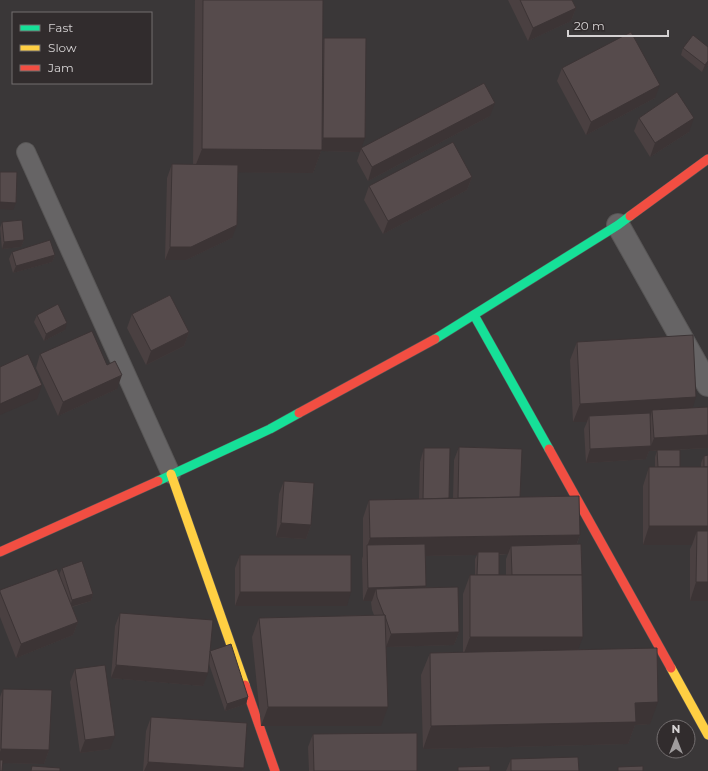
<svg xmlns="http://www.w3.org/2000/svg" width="708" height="771" viewBox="0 0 708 771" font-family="Montserrat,sans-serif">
  <rect width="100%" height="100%" fill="#3a3738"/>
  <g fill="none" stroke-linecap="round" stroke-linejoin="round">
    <defs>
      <path id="lane" d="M26,152L171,474"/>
      <path id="street" d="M618,225L708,385"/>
      <g id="fast">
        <path d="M474,315L549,449"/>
        <path d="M435,339L618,225L630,216"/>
        <path d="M158,481L270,429L299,413"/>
      </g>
      <g id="slow">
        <path d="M171,474L245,685"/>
        <path d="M671,668L708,735"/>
      </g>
      <g id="jam">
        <path d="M630,216L708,159"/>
        <path d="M299,413L435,339"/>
        <path d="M549,449L671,668"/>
        <path d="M0,552L158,481"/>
        <path d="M245,685L275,771"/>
      </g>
    </defs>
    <use href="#lane" stroke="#585656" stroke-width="20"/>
    <use href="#street" stroke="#585656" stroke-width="24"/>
    <use href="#fast" stroke="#585656" stroke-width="10"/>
    <use href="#slow" stroke="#585656" stroke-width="10"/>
    <use href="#jam" stroke="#585656" stroke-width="10"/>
    <use href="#lane" stroke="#666465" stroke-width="18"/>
    <use href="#street" stroke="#666465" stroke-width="22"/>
    <use href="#fast" stroke="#16e098" stroke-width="9"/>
    <use href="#slow" stroke="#ffcf43" stroke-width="9"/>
    <use href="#jam" stroke="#f24e42" stroke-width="9"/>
  </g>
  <g fill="#4a4041" fill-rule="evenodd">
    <path d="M195,0H323V40L324,38L362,147L490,116L368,181L357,161L360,152L321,151L313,173L238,172L232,238L186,260H165L167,178L172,164L193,165Z"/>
    <path d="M508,0H572L576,8L571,21L528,41Z"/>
    <path d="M683,48L708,65L702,72L681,55Z"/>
    <path d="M562,68L655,98L586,135L557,81Z"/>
    <path d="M639,118L689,132L650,157L634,131Z"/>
    <path d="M472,177L467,190L383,234L364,200L369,186Z"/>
    <path d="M2,222L24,240L21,247L2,249L0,228Z"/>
    <path d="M12,252L55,255L52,262L13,273L9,259Z"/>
    <path d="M132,314L189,332L184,346L146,365L127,328Z"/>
    <path d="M37,315L65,330L44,341L34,322Z"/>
    <path d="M577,342L693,408L708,407V448L676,450L680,467H701V463L704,456L708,601H690V549L692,545H643V486L649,467H655V457L657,451H649L646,459L586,463L584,429L587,422H573L570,360Z"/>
    <path d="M40,354L107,365L117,389L58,416L36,368Z"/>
    <path d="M459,447L520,497L580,535L577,544L578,649L650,724L635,725L628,744L423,749L421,675L430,653L463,652V594L470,575H475V559L477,555L425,556L426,586V588L459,632L454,645L386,647L381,726H261L252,637L259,618L374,615L372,610L371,602L372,601H363L362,559L363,556V518L369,500L419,499L420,462L424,448L449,498H453L454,460ZM508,554L506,559V575H498L499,555Z"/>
    <path d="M284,481L311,525L306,539L276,537L279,494Z"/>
    <path d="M240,555L347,606H235V568Z"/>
    <path d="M62,568L93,594L91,601L72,607L78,622L73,635L16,658L0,617V590L59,575Z"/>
    <path d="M120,613L210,651L248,697L246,704L225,711L209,664L203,686L111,678L115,626Z"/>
    <path d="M75,669L110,749L80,753L70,682Z"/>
    <path d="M3,689L49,750L44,764L3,763L0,771V697Z"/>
    <path d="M151,717L244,768L242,771H143L146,731Z"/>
    <path d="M313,734L417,771H309L308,747Z"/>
    <path d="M511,759L579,771H506Z"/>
  </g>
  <g fill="#3c3435">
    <path d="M576,8L571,21L528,41L533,28Z"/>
    <path d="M708,61V65L702,72L705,65Z"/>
    <path d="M660,85L655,98L586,135L591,122Z"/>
    <path d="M495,103L490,116L368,181L372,167Z"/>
    <path d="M694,118L689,132L650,157L655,143Z"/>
    <path d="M323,138H365L360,152L321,151L313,173L193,172L202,149L318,150Z"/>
    <path d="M472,177L467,190L383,234L388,221Z"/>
    <path d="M0,202L16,203L13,210L0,209Z"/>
    <path d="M237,225L232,238L186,260H165L170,247Z"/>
    <path d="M24,240L21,247L2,249L4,242Z"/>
    <path d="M55,255L52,262L13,273L16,266Z"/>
    <path d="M67,323L65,330L44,341L46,334Z"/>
    <path d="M189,332L184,346L146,365L151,351Z"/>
    <path d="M122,375L117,389L58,416L63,402Z"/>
    <path d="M42,385L37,399L0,415V404Z"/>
    <path d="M696,397L690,416L652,410L650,418L589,416L587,422H573L580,404Z"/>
    <path d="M708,435V448L649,451L646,459L586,463L590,449L651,446L654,438Z"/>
    <path d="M281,523L311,525L306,539L276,537Z"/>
    <path d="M649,526H708V545L697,531L692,545H643Z"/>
    <path d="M580,535L573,553L511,546L508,554L478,555V552L477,555L367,557V547L370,538Z"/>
    <path d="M696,582H708V601H690Z"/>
    <path d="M426,586L421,600L376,589L372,601H363L368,588Z"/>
    <path d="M240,592H351L347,606H235Z"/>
    <path d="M93,594L91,601L70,607L72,600Z"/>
    <path d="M78,622L73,635L16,658L21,644Z"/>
    <path d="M459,632L454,645L386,647L391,634Z"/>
    <path d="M470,637H583L576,655L463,656Z"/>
    <path d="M116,665L208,673L203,686L111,678Z"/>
    <path d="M248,697L246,704L225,711L227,704Z"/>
    <path d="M658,702L650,724L635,725L628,744L423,749L431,726L635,703Z"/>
    <path d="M268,707H388L381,726H261Z"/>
    <path d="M115,736L110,749L80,753L85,740Z"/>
    <path d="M1,749L49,750L44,764L0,763V752Z"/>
    <path d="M148,762L244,768L242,771H144Z"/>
  </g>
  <g fill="#564b4c" stroke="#3c3435">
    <path d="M203,0H323L322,150L202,149Z"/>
    <path d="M520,0H572L576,8L533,28Z"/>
    <path d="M631,32L660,85L591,122L562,68Z"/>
    <path d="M693,35L708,47V61L705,65L683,48Z"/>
    <path d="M324,38H366L365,138H323Z"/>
    <path d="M484,83L495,103L372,167L361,148Z"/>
    <path d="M677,92L694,118L655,143L639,118Z"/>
    <path d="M453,142L472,177L388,221L369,186Z"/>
    <path d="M172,164L238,165L237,225L191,247H170Z"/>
    <path d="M0,172H17L16,203L0,202Z"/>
    <path d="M22,220L24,240L4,242L2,222Z"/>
    <path d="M50,240L55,255L16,266L12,252Z"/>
    <path d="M170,295L189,332L151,351L132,314Z"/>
    <path d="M58,304L67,323L46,334L37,315Z"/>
    <path d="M92,331L107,365L115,361L122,375L63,402L40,354Z"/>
    <path d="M693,335L696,397L580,404L577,342Z"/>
    <path d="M28,354L42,385L0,404V367Z"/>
    <path d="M708,407V435L654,438L652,410Z"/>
    <path d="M650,413L651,446L590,449L589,416Z"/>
    <path d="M459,447L522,449L520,497L458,498Z"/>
    <path d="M424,448H450L449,498L423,499Z"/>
    <path d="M657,450H680V467H658Z"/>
    <path d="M708,455V467H704V456Z"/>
    <rect x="649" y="467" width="59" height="59"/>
    <path d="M284,481L314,483L311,525L281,523Z"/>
    <path d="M579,496L580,535L370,538L369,500Z"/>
    <path d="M697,531H708V582H696Z"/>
    <path d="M425,544L426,586L368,588L367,545Z"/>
    <path d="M581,544L582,575H512L511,546Z"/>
    <path d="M478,552H499V575H477Z"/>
    <rect x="240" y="555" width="111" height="37"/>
    <path d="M82,561L93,594L72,600L62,568Z"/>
    <path d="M57,569L78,622L21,644L0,592V590Z"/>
    <path d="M470,575H582L583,637H470Z"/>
    <path d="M458,587L459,632L391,634L386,619L385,615H384L377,597L376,589Z"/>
    <path d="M120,613L213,620L208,673L116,665Z"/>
    <path d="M385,615L388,707H268L259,618Z"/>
    <path d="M231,644L248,697L227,704L210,651Z"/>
    <path d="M657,648L658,702L635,703L636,722L431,726L430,653Z"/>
    <path d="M105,665L115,736L85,740L75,669Z"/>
    <path d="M3,689L52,690L49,750L1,749Z"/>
    <path d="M151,717L247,723L244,768L148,762Z"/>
    <path d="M417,733V771H314L313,734Z"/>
    <path d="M578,757L579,771H511V759Z"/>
    <path d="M0,760H3L2,771H0Z"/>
    <path d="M32,766L60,768V771H31Z"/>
    <path d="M490,766V771H458V767Z"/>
    <path d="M643,766V771H618V767Z"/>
  </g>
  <rect x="12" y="12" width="140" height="72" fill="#312c2d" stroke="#736e6f"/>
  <rect x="20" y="25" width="20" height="6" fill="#16e098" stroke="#736e6f"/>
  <text x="48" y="32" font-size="12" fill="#d5d2d3">Fast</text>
  <rect x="20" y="45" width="20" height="6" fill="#ffcf43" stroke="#736e6f"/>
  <text x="48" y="52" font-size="12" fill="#d5d2d3">Slow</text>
  <rect x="20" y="65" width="20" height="6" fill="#f24e42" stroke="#736e6f"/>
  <text x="48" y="72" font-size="12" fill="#d5d2d3">Jam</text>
  <g transform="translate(676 739)"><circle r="19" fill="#312c2d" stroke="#736e6f"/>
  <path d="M0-3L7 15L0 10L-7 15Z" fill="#9f9c9d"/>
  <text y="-6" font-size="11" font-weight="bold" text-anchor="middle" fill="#d5d2d3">N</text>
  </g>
  <path d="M568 30v6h100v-6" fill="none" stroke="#d5d2d3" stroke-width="2"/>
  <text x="574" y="30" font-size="12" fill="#d5d2d3" stroke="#312c2d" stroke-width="3" paint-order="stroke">20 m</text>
</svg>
